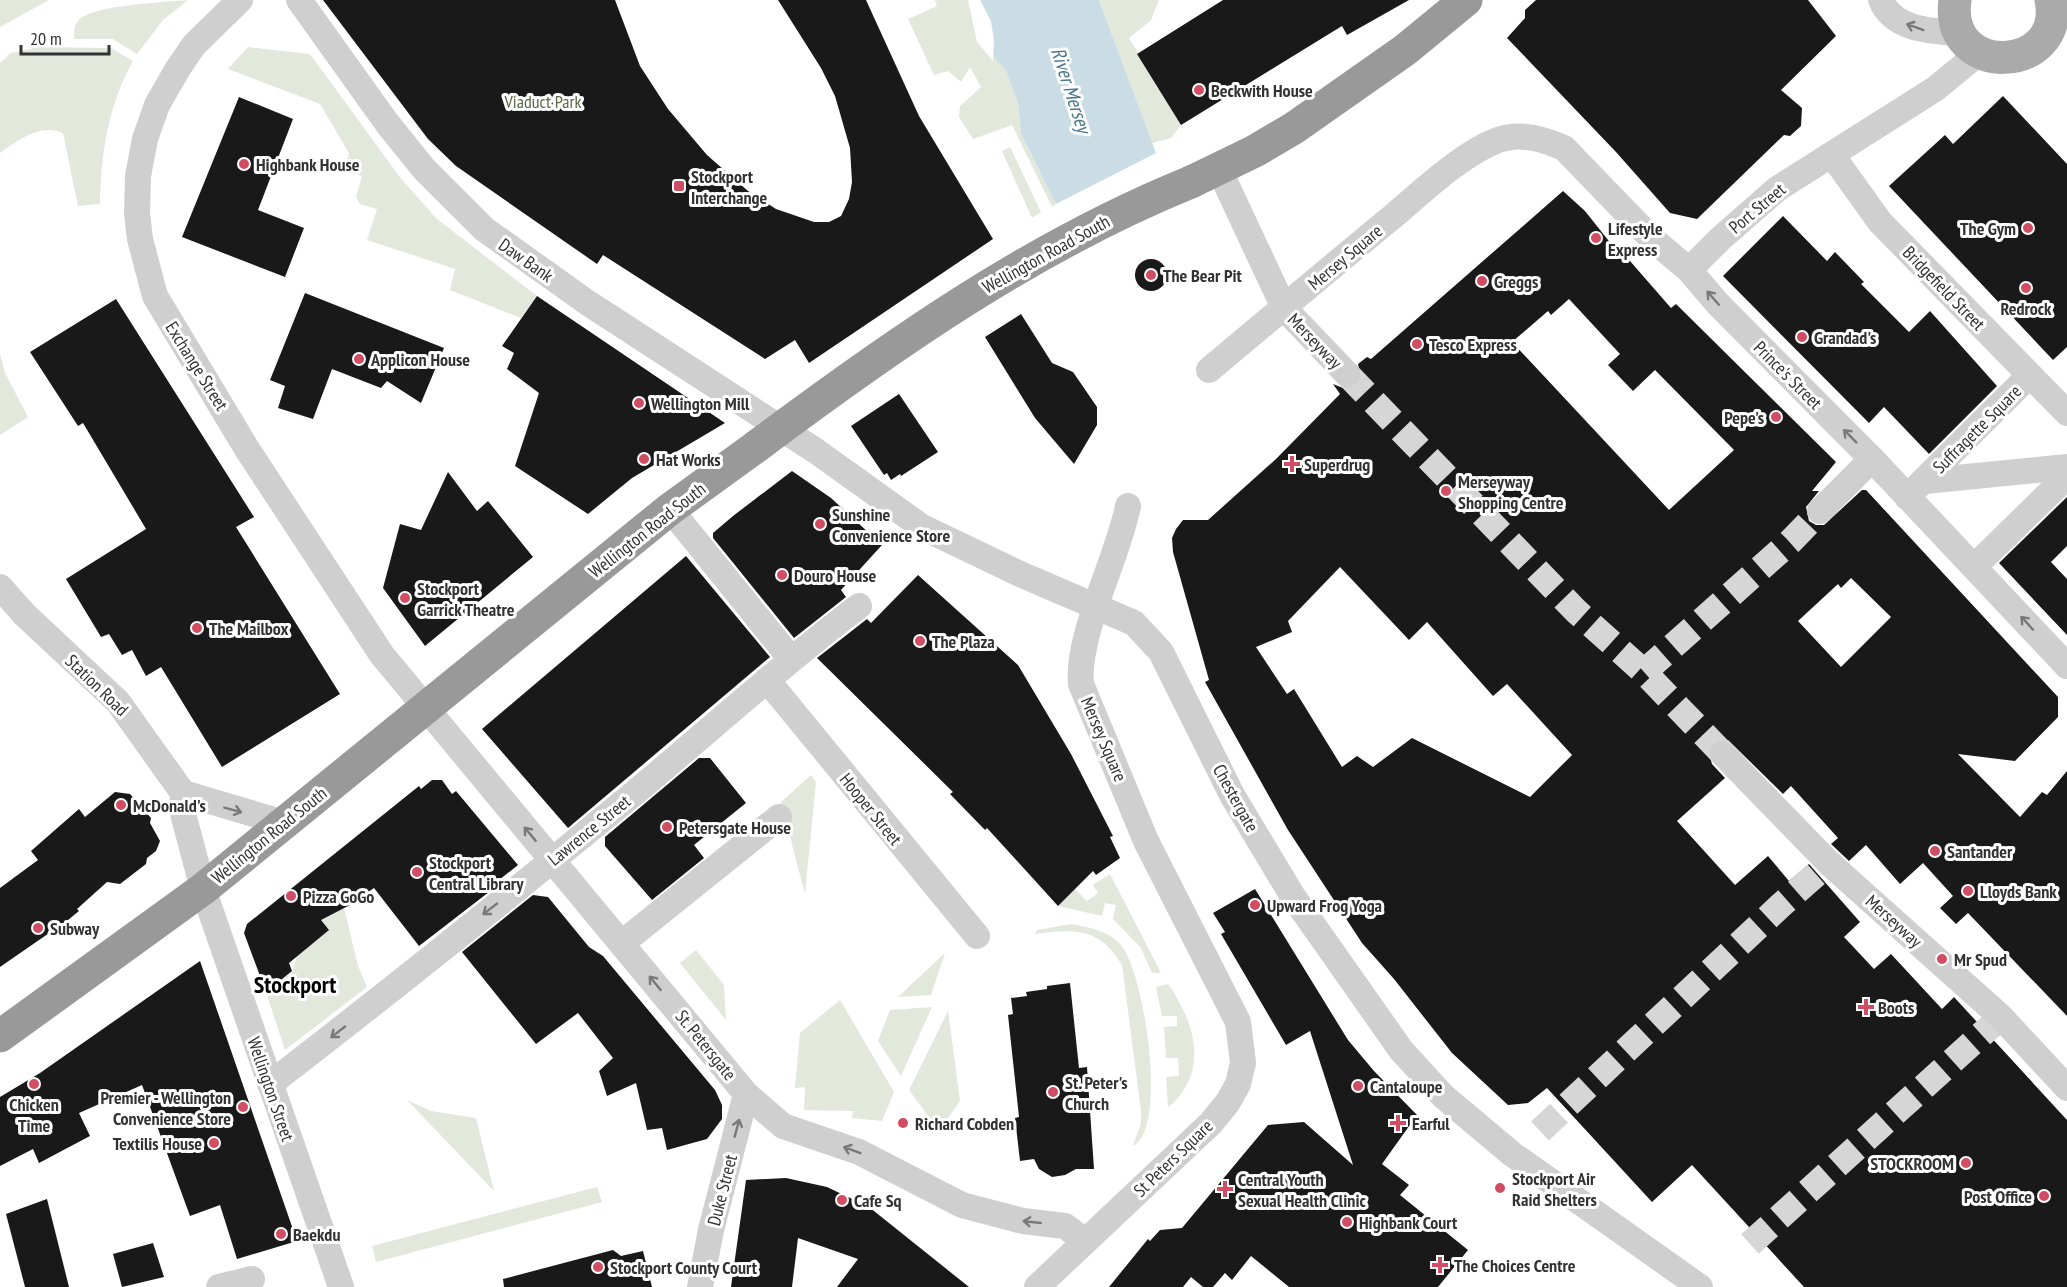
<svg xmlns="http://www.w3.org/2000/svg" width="2067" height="1287" viewBox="0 0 2067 1287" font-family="'PT Sans Narrow',sans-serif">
  <rect width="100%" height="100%" fill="#fff"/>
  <g fill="#e3e8dd">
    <path d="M0,0H49L0,27Z"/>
    <path d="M188,0L163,20L137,54L113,39H74C74,31 74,23 81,18C98,5 165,2 188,0Z"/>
    <path d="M935,0H971L980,41L1006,71L1018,103L1021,134L1056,204L1052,207L1012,125L973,139L959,117L960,106L981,87L970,67L961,82L948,71L934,75L908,19L937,6Z"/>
    <path d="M1099,0H1159L1151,20L1129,38L1181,125L1171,138L1152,143Z"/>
    <path d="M39,47L111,48L133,61C108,105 101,154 100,204L78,206L63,133C41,123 18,140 0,153V63L11,53Z"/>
    <path d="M248,47L310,54L402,180L437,219L537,296L521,318L450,290L455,269L367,240L377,209L360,204L356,197L362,176L344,170L349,153L320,104L228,69Z"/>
    <path d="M1010,147L1041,212L1032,218L1002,151Z"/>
    <path d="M0,354L5,373L28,417L0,435Z"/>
    <path d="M811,775L816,782L805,894L781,802Z"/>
    <path d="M1110,874L1161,973H1152L1141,948L1113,919L1116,905L1105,903L1102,916L1058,906L1075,889L1087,901L1098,893L1093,885Z"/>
    <path d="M339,903L344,908L358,966L367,987L285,1050L266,992L292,972L297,956L320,919Z"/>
    <path d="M1071,924C1088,927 1109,931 1121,945C1145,974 1168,1129 1133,1146L1141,1123V1111L1122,965C1099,927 1074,929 1035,934L1037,930Z"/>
    <path d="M696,950L724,985L726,1020L680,963Z"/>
    <path d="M945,953L931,995L898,997Z"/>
    <path d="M1168,984C1191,1017 1207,1059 1181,1094C1177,1099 1173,1104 1168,1107L1166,1077L1179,1076L1178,1058H1166L1164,1027L1177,1026V1016H1162L1156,987Z"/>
    <path d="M840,1000L894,1092L882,1121L852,1118L853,1111L804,1110L805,1087L795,1088L800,1033Z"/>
    <path d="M932,1007L901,1076L878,1041L890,1010Z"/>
    <path d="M948,1011L960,1101L939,1131L909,1090Z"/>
    <path d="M407,1100L431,1111L476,1118L494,1191Z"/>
    <path d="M597,1187L602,1202L376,1262L372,1246Z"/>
  </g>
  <path fill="#cadde4" d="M971,0H1099L1156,153L1056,204L1021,134L1018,103L1006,71L980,41Z"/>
  <path fill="#fff" d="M968,0H980L991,21L994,41L993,61L977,42Z"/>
  <g fill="#191919" fill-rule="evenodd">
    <path d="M323,0H615L640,66L668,109L707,155L748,191L776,209L814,222H829L841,216L849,199L852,182L850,148L835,96L821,68L778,0H866L919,116L993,239L809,363L795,340L765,359L603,255L597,264L456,166L428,139Z"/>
    <path d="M1223,0H1409L1347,35L1342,26L1181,125L1137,54Z"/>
    <path d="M1536,0H1808L1836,36L1781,90L1802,108L1801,126L1790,136L1784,135L1697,219L1670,213L1616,152L1507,38L1525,18V10Z"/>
    <path d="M2003,96L2067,164V347L2053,360L1889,186L1945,135L1953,144Z"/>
    <path d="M239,97L293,119L258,210L304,228L285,277L182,237Z"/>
    <path d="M1563,191L1585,211L1620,255L1623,253L1671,308L1676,304L1836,462L1812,491H1819L1806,507L1809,521L1816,525H1824L1862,490H1866L2058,697V717L2015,761L1958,754L2020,817L2042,792L2047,795L2067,771V1016L1968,913L1956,924L1940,908L1953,896L1923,863L1900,884L1866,845L1849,861L1831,844L1838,838L1791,786L1783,794L1728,740L1713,743L1708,750L1712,764L1725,778L1677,821L1735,885L1768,856L1789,881L1809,864L1860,922L1844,937L1874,969L1891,954L1942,1009L1954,997L2067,1120V1287H1804L1692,1165L1652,1202L1547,1088L1528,1103L1508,1105L1452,1053L1394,979L1362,943L1288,830L1205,682L1209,680L1173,552L1172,538L1176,529L1183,520H1208L1276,459L1340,394L1333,384L1343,388L1357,385L1361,378L1358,364L1367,357L1371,359ZM1569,299L1620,354L1608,365L1633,391L1655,370L1734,450L1669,510L1512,342L1548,311L1551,315ZM1340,567L1409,640L1427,622L1493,696L1507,684L1572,755L1530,797L1412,738L1373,767L1357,756L1342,767L1294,689L1287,694L1256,647L1292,632L1288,621ZM1851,578L1891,617L1841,667L1798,621L1838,584L1841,588Z"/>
    <path d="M1783,216L1827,261L1835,252L1864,282L1861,284L1909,332L1930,311L1997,386L1929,454L1884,407L1869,423L1723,276Z"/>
    <circle cx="1151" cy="275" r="16"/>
    <path d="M305,293L444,348L421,403L387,381L381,388L332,369L313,419L278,408L285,386L270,380Z"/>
    <path d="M537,296L725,423L632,478L588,514L515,466L539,393L507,369L514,353L502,346Z"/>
    <path d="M116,299L254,517L236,527L340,694L222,767L161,667L146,676L132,650L122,655L109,634L101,637L66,579L146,529L83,423L78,426L30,352Z"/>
    <path d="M1021,314L1052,363L1073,372L1097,407V425L1074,464L1035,418L985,337Z"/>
    <path d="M899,394L938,452L901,476L900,474L891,480L887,473L884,475L851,426Z"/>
    <path d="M792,471L831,498L882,545L841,590L846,597L794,638L713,538V533L733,516Z"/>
    <path d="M448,472L477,511L488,501L533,557L425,646L383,588L400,524L421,530Z"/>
    <path d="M2067,497V546L2051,562L2067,579V635L1999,563Z"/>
    <path d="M686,556L770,657L568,828L482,729Z"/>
    <path d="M918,575L1018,665L1071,754L1113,836L1110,837L1120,858L1096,875L1093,871L1058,906L987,828L985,830L950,794L953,792L817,658L867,619L871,623Z"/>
    <path d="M699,758H710L746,803L694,845L704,858L652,900L605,846V837Z"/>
    <path d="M432,780H442L452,794L456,791L518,865L485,891L489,892L419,946L374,888L350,905L321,920L329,930L289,963L292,971L266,992L244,933L247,924L419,786L421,789Z"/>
    <path d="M115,792L130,794L151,818L150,823L160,841L156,851L147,858L146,864L120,884L107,882L77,909L79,911L68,920L0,967V888L38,860L31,851L79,809L85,817Z"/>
    <path d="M1255,889L1348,1040L1374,1071L1417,1115L1382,1164L1409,1185L1400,1195L1468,1250L1438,1287H1289L1251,1256L1232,1280L1225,1273L1213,1287H1203L1191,1277L1183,1287H1109L1148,1239L1150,1241L1160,1230L1182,1228L1268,1125L1304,1122L1353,1165L1310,1031L1286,1045L1221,934L1225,932L1213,913Z"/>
    <path d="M533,895L548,897L589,947L603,956L715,1090L722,1105V1119L707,1139L667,1150L662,1128L647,1130L636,1083L607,1096L599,1071L613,1058L578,1013L536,1044L462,952Z"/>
    <path d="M200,961L297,1241L237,1259L220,1205L190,1216L142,1085L79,1113L90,1136L39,1163L33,1149L0,1166V1097L40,1073Z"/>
    <path d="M1070,983L1079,1068L1087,1067L1094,1169H1076L1065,1175L1052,1177L1039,1169L1034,1159L1020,1161L1015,1118L1019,1117L1008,1015L1013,1014L1011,998L1027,996L1026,992L1047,989V986Z"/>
    <path d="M786,1178L827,1187L869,1207L969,1287H837L858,1259L798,1238L792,1287H731L746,1180Z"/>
    <path d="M47,1199L69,1287H25L6,1214Z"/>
    <path d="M153,1243L164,1277L122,1287L113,1254Z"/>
    <path d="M613,1250L621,1256L643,1251L652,1287H504L503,1279Z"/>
  </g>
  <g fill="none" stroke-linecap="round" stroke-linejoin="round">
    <g stroke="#d6d6d6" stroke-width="26" stroke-dasharray="26 13" stroke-linecap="butt">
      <path d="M1347,374L1576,611L1644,672L1723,754"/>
      <path d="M1644,672L1790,542L1820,511"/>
      <path d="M1540,1131L1779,907L1829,863"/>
      <path d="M1750,1244L2001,1017"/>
    </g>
    <g stroke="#cfcfcf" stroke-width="26">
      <path d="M240,0L194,45L177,70L157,105L145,139L138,176L137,213L140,239L155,296L247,449L382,655L746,1094L783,1126L859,1152L962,1205L1023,1221L1065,1226L1085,1241"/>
      <path d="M299,0L387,123L424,169L484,229L588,303L816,451L922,527L1020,574L1134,623L1161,652L1232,795L1292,895L1401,1050L1443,1096L1512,1154L1700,1287"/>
      <path d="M1881,0C1893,30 1931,31 1959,33"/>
      <path d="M1832,155L1880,222L2067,413"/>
      <path d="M1219,169L1284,308L1347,374"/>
      <path d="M1689,270L1720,239L1777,189L1935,89L1979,53"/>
      <path d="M1209,370C1270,319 1330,268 1391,218C1422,192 1461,154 1498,140C1521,132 1543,139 1564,148L1651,238L1689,270L1718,304L1872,459L2067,666"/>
      <path d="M1925,481L2067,467"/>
      <path d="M1907,497L2029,376"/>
      <path d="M670,509L791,659"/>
      <path d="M1820,511L1872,459"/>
      <path d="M1975,566L2067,476"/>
      <path d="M0,587L24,614L118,702L183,793L182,810L203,889L341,1287"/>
      <path d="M767,680L977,936"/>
      <path d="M1723,754L1829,863L2001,1017L2067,1088"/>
      <path d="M183,793L284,823"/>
      <path d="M622,943L779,817"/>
      <path d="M270,1084C392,990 513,893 632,795C708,732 781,665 859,606"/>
      <path d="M219,1287L252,1279"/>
      <path d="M700,1287L711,1230L746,1094"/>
      <path d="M1037,1287L1211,1123L1228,1102L1238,1084L1243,1063L1238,1022L1146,841L1081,684C1076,636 1118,558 1128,506"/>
    </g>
    <path stroke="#aaa" stroke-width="33" d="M1955,0C1944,80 2066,73 2051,0"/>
    <g stroke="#999" stroke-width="33">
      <path d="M1191,182L1255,151L1294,128L1405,50L1466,0"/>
      <path d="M0,1036L203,889L670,509L757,446"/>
    </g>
    <path stroke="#999" stroke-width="33" d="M757,446C892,345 1033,246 1191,182"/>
  </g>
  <defs><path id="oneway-shaft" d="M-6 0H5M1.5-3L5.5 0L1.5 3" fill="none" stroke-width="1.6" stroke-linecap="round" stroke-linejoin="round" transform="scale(1.5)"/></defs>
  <g stroke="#797979">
    <use href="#oneway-shaft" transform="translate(1915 27) rotate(-160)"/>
    <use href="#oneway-shaft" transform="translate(1713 298) rotate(-131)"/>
    <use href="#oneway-shaft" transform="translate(1850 436) rotate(-135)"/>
    <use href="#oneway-shaft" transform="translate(2027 623) rotate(-132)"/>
    <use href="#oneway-shaft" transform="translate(233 810) rotate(15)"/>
    <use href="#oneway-shaft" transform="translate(530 834) rotate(-130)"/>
    <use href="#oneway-shaft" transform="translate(490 909) rotate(142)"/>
    <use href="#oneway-shaft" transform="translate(655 983) rotate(-129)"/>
    <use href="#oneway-shaft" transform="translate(338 1032) rotate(142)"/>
    <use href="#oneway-shaft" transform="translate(737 1128) rotate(-75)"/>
    <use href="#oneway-shaft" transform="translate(852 1150) rotate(-159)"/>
    <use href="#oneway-shaft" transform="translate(1032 1222) rotate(-174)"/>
  </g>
  <g fill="#d14d63" stroke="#fff" stroke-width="2">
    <circle cx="1199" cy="90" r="6"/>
    <circle cx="244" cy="164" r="6"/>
    <rect x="673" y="180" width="12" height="12" rx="3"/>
    <circle cx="2028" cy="228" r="6"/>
    <circle cx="1596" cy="238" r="6"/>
    <circle cx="1151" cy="275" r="6"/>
    <circle cx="1482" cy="281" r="6"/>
    <circle cx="2026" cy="288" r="6"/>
    <circle cx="1802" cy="337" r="6"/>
    <circle cx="1417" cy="344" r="6"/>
    <circle cx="359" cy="359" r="6"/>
    <circle cx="639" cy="403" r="6"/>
    <circle cx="1776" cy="417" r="6"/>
    <circle cx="644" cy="459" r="6"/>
    <path d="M1289 455h6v6h6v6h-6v6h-6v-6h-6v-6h6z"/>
    <circle cx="1446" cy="491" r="6"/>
    <circle cx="820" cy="524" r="6"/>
    <circle cx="782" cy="575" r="6"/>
    <circle cx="405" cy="598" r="6"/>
    <circle cx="197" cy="628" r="6"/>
    <circle cx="920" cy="641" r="6"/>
    <circle cx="121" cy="805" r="6"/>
    <circle cx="667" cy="827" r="6"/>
    <circle cx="1935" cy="851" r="6"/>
    <circle cx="417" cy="872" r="6"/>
    <circle cx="1968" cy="891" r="6"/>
    <circle cx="291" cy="896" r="6"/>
    <circle cx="1255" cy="905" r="6"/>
    <circle cx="38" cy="928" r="6"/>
    <circle cx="1942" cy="959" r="6"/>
    <path d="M1863 998h6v6h6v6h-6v6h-6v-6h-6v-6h6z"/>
    <circle cx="34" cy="1084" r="6"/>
    <circle cx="1358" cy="1086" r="6"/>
    <circle cx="1053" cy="1092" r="6"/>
    <circle cx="243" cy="1107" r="6"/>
    <circle cx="903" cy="1123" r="6"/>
    <path d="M1395 1114h6v6h6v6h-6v6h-6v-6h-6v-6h6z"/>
    <circle cx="214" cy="1143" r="6"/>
    <circle cx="1966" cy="1163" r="6"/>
    <circle cx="1500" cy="1188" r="6"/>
    <path d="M1222 1180h6v6h6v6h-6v6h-6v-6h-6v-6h6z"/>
    <circle cx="2044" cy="1196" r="6"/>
    <circle cx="842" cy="1200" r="6"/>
    <circle cx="1347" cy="1222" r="6"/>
    <circle cx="281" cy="1234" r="6"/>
    <path d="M1437 1256h6v6h6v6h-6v6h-6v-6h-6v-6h6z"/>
    <circle cx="598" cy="1267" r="6"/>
  </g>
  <g text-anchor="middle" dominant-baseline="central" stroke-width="6" stroke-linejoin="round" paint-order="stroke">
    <g font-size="18" font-weight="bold" fill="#323232" stroke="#fff" text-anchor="start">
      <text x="1211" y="90">Beckwith House</text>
      <text x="256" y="164">Highbank House</text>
      <text x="691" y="176">Stockport<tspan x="691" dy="21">Interchange</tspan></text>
      <text x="1608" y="228">Lifestyle<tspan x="1608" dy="21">Express</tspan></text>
      <text x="2016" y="228" text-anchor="end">The Gym</text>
      <text x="1163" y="275">The Bear Pit</text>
      <text x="1494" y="281">Greggs</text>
      <text x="2026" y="308" text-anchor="middle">Redrock</text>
      <text x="1814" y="337">Grandad's</text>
      <text x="1429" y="344">Tesco Express</text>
      <text x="371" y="359">Applicon House</text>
      <text x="651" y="403">Wellington Mill</text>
      <text x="1764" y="417" text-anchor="end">Pepe's</text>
      <text x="656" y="459">Hat Works</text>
      <text x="1304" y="464">Superdrug</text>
      <text x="1458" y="481">Merseyway<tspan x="1458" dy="21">Shopping Centre</tspan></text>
      <text x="832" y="514">Sunshine<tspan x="832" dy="21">Convenience Store</tspan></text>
      <text x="794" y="575">Douro House</text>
      <text x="417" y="588">Stockport<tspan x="417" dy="21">Garrick Theatre</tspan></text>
      <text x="209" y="628">The Mailbox</text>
      <text x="932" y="641">The Plaza</text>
      <text x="133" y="805">McDonald's</text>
      <text x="679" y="827">Petersgate House</text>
      <text x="1947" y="851">Santander</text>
      <text x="429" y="862">Stockport<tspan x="429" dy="21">Central Library</tspan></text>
      <text x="1980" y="891">Lloyds Bank</text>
      <text x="303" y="896">Pizza GoGo</text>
      <text x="1267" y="905">Upward Frog Yoga</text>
      <text x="50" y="928">Subway</text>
      <text x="1954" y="959">Mr Spud</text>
      <text x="1878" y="1007">Boots</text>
      <text x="1065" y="1082">St. Peter's<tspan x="1065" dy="21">Church</tspan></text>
      <text x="1370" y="1086">Cantaloupe</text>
      <text x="231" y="1097" text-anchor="end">Premier - Wellington<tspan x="231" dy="21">Convenience Store</tspan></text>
      <text x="34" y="1104" text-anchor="middle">Chicken<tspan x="34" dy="21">Time</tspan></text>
      <text x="915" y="1123">Richard Cobden</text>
      <text x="1412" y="1123">Earful</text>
      <text x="202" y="1143" text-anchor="end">Textilis House</text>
      <text x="1954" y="1163" text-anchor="end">STOCKROOM</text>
      <text x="1512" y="1178">Stockport Air<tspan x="1512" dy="21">Raid Shelters</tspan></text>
      <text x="1238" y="1179">Central Youth<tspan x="1238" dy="21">Sexual Health Clinic</tspan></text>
      <text x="2032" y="1196" text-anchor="end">Post Office</text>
      <text x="854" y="1200">Cafe Sq</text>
      <text x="1359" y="1222">Highbank Court</text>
      <text x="293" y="1234">Baekdu</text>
      <text x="1454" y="1265">The Choices Centre</text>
      <text x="610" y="1267">Stockport County Court</text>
    </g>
    <g font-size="18" fill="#596944" stroke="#fff">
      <text x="543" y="101">Viaduct Park</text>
    </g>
    <g font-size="18" fill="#323232" stroke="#fff">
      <text transform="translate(1757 208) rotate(-40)">Port Street</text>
      <text transform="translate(1046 254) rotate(-29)">Wellington Road South</text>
      <text transform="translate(1345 257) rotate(-40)">Mersey Square</text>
      <text transform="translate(526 260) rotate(35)">Daw Bank</text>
      <text transform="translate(1944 288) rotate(46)">Bridgefield Street</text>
      <text transform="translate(1315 341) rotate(46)">Merseyway</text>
      <text transform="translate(197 366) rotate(58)">Exchange Street</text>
      <text transform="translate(1788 375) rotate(45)">Prince's Street</text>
      <text transform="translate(1977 429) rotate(-45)">Suffragette Square</text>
      <text transform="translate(647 530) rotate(-38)">Wellington Road South</text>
      <text transform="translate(97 685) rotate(44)">Station Road</text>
      <text transform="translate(1104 739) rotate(67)">Mersey Square</text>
      <text transform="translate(1236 798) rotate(61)">Chestergate</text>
      <text transform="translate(871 809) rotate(51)">Hooper Street</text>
      <text transform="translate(589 830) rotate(-39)">Lawrence Street</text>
      <text transform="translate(269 835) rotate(-39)">Wellington Road South</text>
      <text transform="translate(1894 921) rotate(42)">Merseyway</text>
      <text transform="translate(706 1045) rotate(51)">St. Petersgate</text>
      <text transform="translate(271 1089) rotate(71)">Wellington Street</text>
      <text transform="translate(1173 1158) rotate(-44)">St Peters Square</text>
      <text transform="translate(722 1190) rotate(-76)">Duke Street</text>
    </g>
    <g font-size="20" font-style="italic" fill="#49788c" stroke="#fff">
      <text transform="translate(1071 90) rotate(72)">River Mersey</text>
    </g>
    <g font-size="24" font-weight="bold" fill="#000" stroke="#fff">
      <text x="295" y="984">Stockport</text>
    </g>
  </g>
  <path d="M21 45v9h88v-9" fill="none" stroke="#323232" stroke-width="3"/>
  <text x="30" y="45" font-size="18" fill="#323232" stroke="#ffffff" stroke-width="4.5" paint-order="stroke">20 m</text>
</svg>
